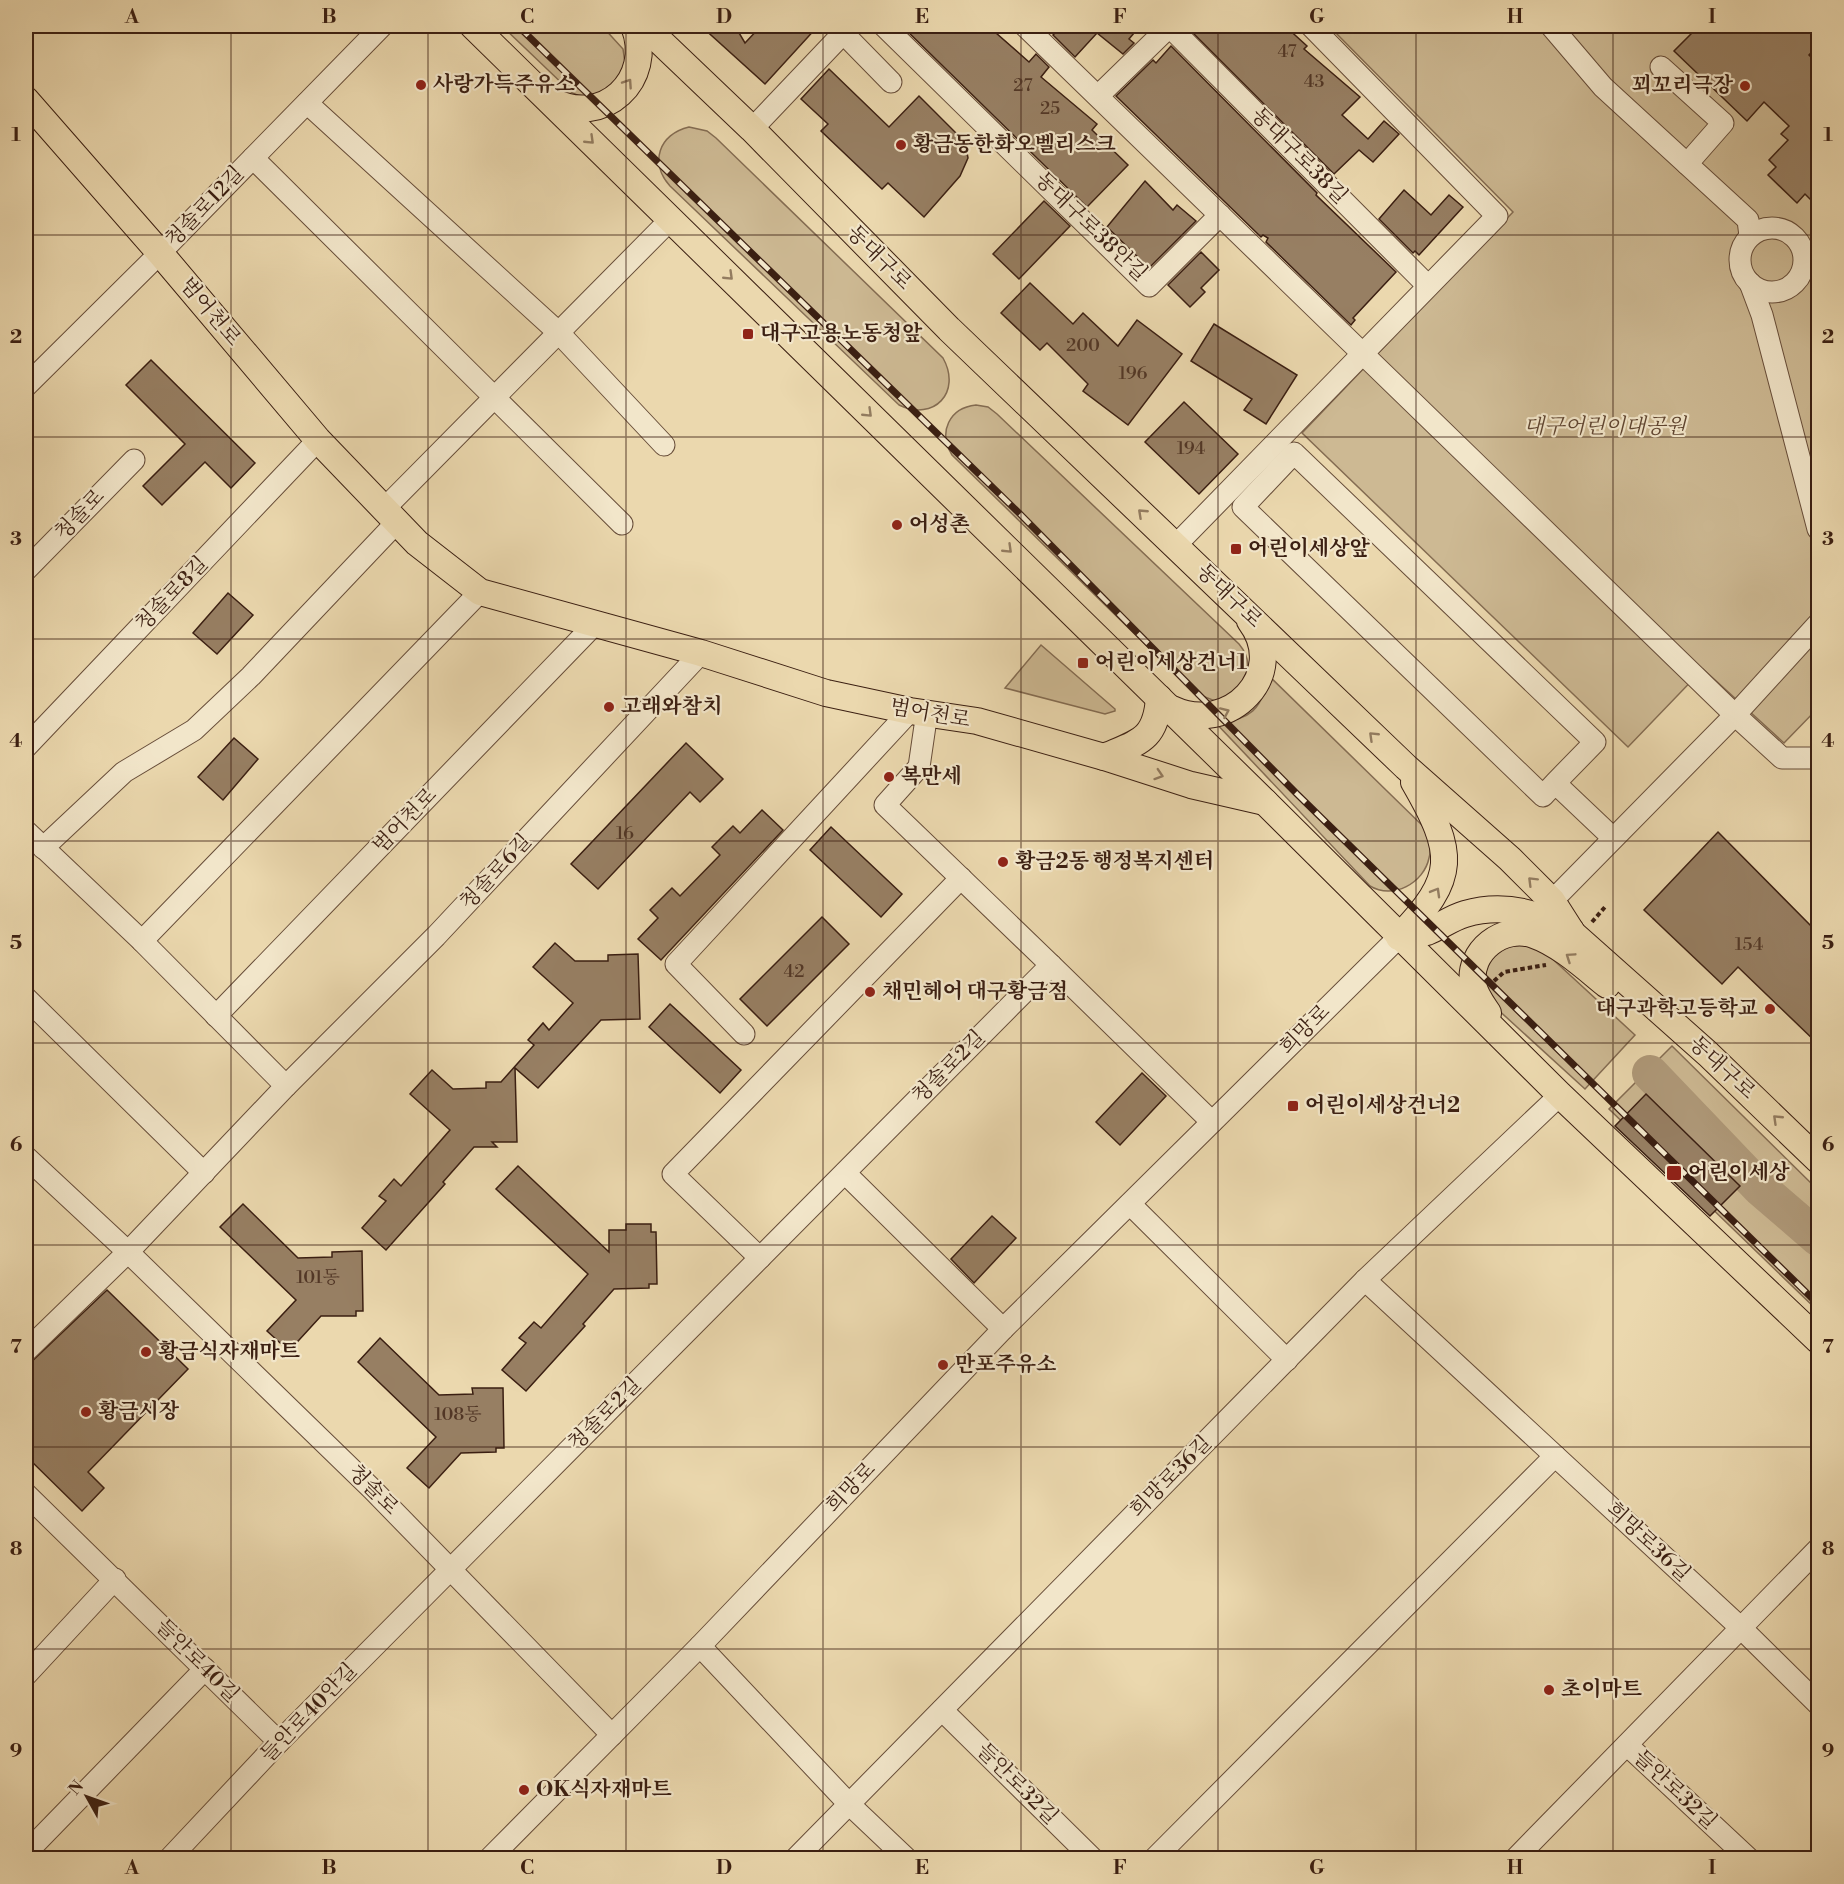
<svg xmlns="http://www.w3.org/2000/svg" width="1844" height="1884" viewBox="0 0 1844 1884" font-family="'Libre Bodoni','Noto Serif KR',serif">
  <rect width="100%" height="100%" fill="#ebd8ae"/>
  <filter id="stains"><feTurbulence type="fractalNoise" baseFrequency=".00333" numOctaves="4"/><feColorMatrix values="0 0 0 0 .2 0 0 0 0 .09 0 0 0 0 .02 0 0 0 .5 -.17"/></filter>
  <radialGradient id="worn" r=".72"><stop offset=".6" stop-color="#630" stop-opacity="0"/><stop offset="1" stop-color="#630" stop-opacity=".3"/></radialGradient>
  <g fill="#cdb993" stroke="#846c52" stroke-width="1.5">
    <path d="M502,26H602L623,49L626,70L606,95L579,96L571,92Z"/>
    <path d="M1329,26H1818V708L1784,743L1703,669L1628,747L1302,433L1513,212Z"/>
    <path d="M689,127L707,131L716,138L943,358C962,392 934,422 899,405L670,186C649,163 659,134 689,127Z"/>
    <path d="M976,405L988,407L997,414L1239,644C1254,662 1247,674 1238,692L1215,701L1195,693L952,455C938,432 949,408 976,405Z"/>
    <path d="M1041,645L1115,709V711L1105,714L1005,688Z"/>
    <path d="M1266,673L1427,830C1429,840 1432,848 1429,858C1424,883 1393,900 1370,886L1214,721C1248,723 1266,708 1266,673Z"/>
    <path d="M1533,941L1635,1035L1585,1089L1483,996L1480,987L1488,950Z"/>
    <path d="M1672,1046L1818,1190V1311L1609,1109Z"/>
  </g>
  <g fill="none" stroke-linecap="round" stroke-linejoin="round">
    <path stroke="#af9979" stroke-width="36" d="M1650,1073L1760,1188L1818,1238"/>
  </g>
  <g fill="#977f63" stroke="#3b1f12" stroke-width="1.5">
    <path d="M701,26H735L745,43L761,26H818L765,84Z"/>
    <path d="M902,26H988L1029,62L1036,54L1049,67L1041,77L1097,124L1092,130L1128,165L1087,207Z"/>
    <path d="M1062,26H1140L1129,39L1134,43L1123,54L1097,33L1075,57L1053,35Z"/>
    <path d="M1186,26H1285L1307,46L1304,49L1360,97L1342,115L1368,139L1384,121L1399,134L1373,162L1359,150L1334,174Z"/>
    <path d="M1699,26H1818V45L1809,55L1818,64V207L1805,194L1797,203L1768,175L1776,167L1769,160L1788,140L1781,134L1789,126L1764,102L1747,121L1674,51Z"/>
    <path d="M1171,46L1317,193L1316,195L1396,272L1353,318L1355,320L1351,325L1266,242L1268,238L1263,235L1261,237L1116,96L1153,60L1156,63Z"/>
    <path d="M829,69L889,127L919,96L965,142L968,158L960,176L924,217L888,183L882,189L821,131L828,124L801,99Z"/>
    <path d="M1145,181L1173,210L1177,205L1196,221L1149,268L1107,227Z"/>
    <path d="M1404,190L1431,215L1449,195L1463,207L1419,255L1415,251L1413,253L1379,219Z"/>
    <path d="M1044,201L1070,226L1019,279L993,254Z"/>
    <path d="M1201,252L1219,270L1201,288L1205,292L1190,307L1168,285Z"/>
    <path d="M1030,283L1073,324L1083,313L1118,346L1137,320L1182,354L1128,425L1083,391L1088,384L1047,343L1040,350L1001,313Z"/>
    <path d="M1214,324L1297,375L1266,424L1244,410L1252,399L1191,361Z"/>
    <path d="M151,360L255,463L231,488L205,462L162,505L143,486L185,444L126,385Z"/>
    <path d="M1184,402L1238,454L1199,494L1145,442Z"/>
    <path d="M228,593L253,615L217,654L193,633Z"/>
    <path d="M234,738L258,759L223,800L198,777Z"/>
    <path d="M686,743L723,779L700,802L690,792L598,889L571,864Z"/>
    <path d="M762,810L783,830L661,960L638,939L658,918L650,910L672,888L680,896L720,855L712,847L733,826L740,833Z"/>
    <path d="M831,827L902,894L881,917L810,850Z"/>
    <path d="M1718,832L1818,933V1044L1738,967L1722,984L1644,910Z"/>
    <path d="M822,917L849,944L767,1026L740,999Z"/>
    <path d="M555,943L575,961H608V955L638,954L640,1019L601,1020L538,1088L515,1068L517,1142H492L497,1147H474L443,1182L445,1184L386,1250L362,1228L386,1201L379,1196L394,1179L401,1186L450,1130L410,1094L432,1070L453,1089L486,1088V1082H501L534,1045L528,1040L543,1023L549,1030L573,1003L533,967Z"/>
    <path d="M670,1004L741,1070L720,1093L649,1027Z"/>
    <path d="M1142,1073L1166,1096L1120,1145L1096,1122Z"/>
    <path d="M1646,1094L1740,1186L1710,1216L1615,1126Z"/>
    <path d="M518,1166L609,1252V1230H626V1224H651V1232H656L657,1284H649V1288L614,1289L583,1324L585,1326L526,1391L502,1370L526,1343L519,1338L534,1322L541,1328L588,1274L496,1189Z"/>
    <path d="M243,1204L298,1258L332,1257V1252L362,1251L363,1311H356V1316H321L289,1351L267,1331L296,1300L220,1227Z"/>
    <path d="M992,1216L1016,1238L974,1283L951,1259Z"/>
    <path d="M107,1290L188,1369L88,1472L104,1488L82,1511L26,1456V1367Z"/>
    <path d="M380,1338L439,1395L473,1394L472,1388H503L504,1448H496V1452L461,1453L429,1488L407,1468L436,1437L358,1362Z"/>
  </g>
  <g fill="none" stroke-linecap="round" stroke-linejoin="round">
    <defs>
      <g id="minor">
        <path d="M884,26L1149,286L1220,215"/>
        <path d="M1025,26L1735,715L1782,758H1818"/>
        <path d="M1169,26L1428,286"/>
        <path d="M1551,26L1603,87L1748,220L1750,236"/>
        <path d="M843,33L891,82"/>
        <path d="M1661,67L1723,123L1687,164"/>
        <path d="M1098,96L1170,26"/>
        <path d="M307,103L559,333L664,445"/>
        <path d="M752,129L850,26"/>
        <path d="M253,158L622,524"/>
        <circle cx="1772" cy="260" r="32"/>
        <path d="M1750,283L1762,315L1818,529"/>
        <path d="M26,386L160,253L382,26"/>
        <path d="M384,509L671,219"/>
        <path d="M1176,545L1497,216L1311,26"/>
        <path d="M26,570L134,460"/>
        <path d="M26,747L318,440"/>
        <path d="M1555,783L1543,796L1243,507L1294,453L1595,742L1555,783L1613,838"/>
        <path d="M26,831L142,941L286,1086"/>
        <path d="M43,848L124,772L194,730L251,676L397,522"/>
        <path d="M1552,901L1735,715L1818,624"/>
        <path d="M142,941L480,592"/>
        <path d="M1051,965L1212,1122"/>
        <path d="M26,998L204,1173"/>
        <path d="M216,1016L594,625"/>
        <path d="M744,1034L676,964L910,711"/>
        <path d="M26,1157L128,1252L372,1489L612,1735"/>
        <path d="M845,1173L1003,1329"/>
        <path d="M1130,1204L1287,1360"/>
        <path d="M760,1258L673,1174L961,878"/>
        <path d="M1365,1280L1741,1628L1818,1704"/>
        <path d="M26,1351L128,1252L286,1086L436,936L701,653"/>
        <path d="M26,1494L279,1742"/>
        <path d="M700,1646L849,1804L906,1858"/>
        <path d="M26,1675L115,1579"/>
        <path d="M942,1710L1092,1858"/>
        <path d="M1627,1745L1748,1858"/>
        <path d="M26,1853L205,1669"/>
        <path d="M170,1858L279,1742L1051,965L885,805L919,767L927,712"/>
        <path d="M490,1858L700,1646L1003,1329L1399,937"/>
        <path d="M796,1858L1365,1280L1560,1095"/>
        <path d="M1155,1858L1555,1456"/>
        <path d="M1516,1858L1818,1549"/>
      </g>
      <g id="major">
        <path d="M473,26L1266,803L1560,1095L1818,1340"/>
        <path d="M644,26L752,129L949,329L1406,767L1510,859L1552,901L1573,934L1708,1054L1818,1160"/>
        <path d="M26,100L160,253L318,440L417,543L480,592L701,653L826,693L910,711L977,721L1104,757L1191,785L1265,802"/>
        <path d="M551,100C603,129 655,79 634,26"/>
        <path d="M1172,709C1229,736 1290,674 1250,621"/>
        <path d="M1104,757C1139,742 1156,740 1159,698"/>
        <path d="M1399,937C1458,877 1455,853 1414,782"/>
        <path d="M1399,937C1408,935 1418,935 1427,932C1440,927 1451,918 1465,914C1503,903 1538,912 1571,931"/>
        <path d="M1488,1013C1482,1004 1475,995 1473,984C1468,951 1503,924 1534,935C1560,944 1586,968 1607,985"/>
      </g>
    </defs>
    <use href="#minor" stroke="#674d39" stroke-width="23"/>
    <use href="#major" stroke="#3b1f12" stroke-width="28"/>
    <g stroke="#3b1f12" stroke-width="4" stroke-dasharray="4.5 3" stroke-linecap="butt">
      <path d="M1592,922L1605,907"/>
      <path d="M1494,981L1504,972L1546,965"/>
    </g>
    <use href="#minor" stroke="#f2e6ca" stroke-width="21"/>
    <use href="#major" stroke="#ebd8ae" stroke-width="26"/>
    <defs>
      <path id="rail" d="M518,26L1019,513L1297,794L1818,1304"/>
    </defs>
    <use href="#rail" stroke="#3b1f12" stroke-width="7"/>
    <use href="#rail" stroke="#f2e6ca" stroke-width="4.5" stroke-dasharray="14" stroke-linecap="butt"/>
  </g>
  <defs><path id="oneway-chevron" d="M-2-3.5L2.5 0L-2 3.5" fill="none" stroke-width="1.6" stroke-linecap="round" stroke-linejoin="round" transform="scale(1.5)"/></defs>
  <g stroke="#937c60">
    <use href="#oneway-chevron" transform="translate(628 83) rotate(-56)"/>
    <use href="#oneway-chevron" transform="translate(590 140) rotate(44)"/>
    <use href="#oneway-chevron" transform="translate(729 276) rotate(44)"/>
    <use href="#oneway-chevron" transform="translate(868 413) rotate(44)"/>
    <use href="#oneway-chevron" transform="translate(1142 513) rotate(-137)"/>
    <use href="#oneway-chevron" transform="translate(1008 549) rotate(44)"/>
    <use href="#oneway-chevron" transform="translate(1225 712) rotate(-24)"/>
    <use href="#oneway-chevron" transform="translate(1373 736) rotate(-136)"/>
    <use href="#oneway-chevron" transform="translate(1159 775) rotate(18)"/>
    <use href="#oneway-chevron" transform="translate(1532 881) rotate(-135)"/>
    <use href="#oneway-chevron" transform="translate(1436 892) rotate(-60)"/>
    <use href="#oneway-chevron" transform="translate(1570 957) rotate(-146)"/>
    <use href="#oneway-chevron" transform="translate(1777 1119) rotate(-136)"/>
  </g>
  <path fill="none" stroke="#3b1f12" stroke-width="1.5" stroke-opacity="0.55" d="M231,26V1858M428,26V1858M626,26V1858M823,26V1858M1021,26V1858M1218,26V1858M1416,26V1858M1613,26V1858M26,235H1818M26,437H1818M26,639H1818M26,841H1818M26,1043H1818M26,1245H1818M26,1447H1818M26,1649H1818"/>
  <g fill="#8f2418" stroke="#f2e6ca" stroke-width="2">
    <circle cx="421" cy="85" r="6"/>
    <circle cx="1745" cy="86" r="6"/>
    <circle cx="901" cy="145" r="6"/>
    <rect x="742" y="328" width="12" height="12" rx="3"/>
    <circle cx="897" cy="525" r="6"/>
    <rect x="1230" y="543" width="12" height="12" rx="3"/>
    <rect x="1077" y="657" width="12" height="12" rx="3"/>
    <circle cx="609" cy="707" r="6"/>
    <circle cx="889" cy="777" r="6"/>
    <circle cx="1003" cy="862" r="6"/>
    <circle cx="870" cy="992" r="6"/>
    <circle cx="1770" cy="1009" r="6"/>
    <rect x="1287" y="1100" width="12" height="12" rx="3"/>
    <rect x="1666" y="1165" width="16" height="16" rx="3"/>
    <circle cx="146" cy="1352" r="6"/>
    <circle cx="943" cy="1365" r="6"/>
    <circle cx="86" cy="1412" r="6"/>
    <circle cx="1549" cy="1690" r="6"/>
    <circle cx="524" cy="1790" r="6"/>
  </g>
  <g text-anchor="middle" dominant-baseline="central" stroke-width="4.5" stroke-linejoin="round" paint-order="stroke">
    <g font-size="18" fill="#523726">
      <text x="1287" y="51">47</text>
      <text x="1314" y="81">43</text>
      <text x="1023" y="85">27</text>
      <text x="1050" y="108">25</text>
      <text x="1083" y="345">200</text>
      <text x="1133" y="373">196</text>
      <text x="1191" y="448">194</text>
      <text x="625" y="833">16</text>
      <text x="1749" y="944">154</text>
      <text x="794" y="971">42</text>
      <text x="318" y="1277">101동</text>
      <text x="458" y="1414">108동</text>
    </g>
    <g font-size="21" font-weight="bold" fill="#3b1f12" stroke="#f2e6ca" text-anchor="start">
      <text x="433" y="85">사랑가득주유소</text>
      <text x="1733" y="86" text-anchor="end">꾀꼬리극장</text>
      <text x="913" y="145">황금동한화오벨리스크</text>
      <text x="760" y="334">대구고용노동청앞</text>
      <text x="909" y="525">어성촌</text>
      <text x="1248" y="549">어린이세상앞</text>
      <text x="1095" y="663">어린이세상건너1</text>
      <text x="621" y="707">고래와참치</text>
      <text x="901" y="777">복만세</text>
      <text x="1015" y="862">황금2동 행정복지센터</text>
      <text x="882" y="992">채민헤어 대구황금점</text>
      <text x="1758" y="1009" text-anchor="end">대구과학고등학교</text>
      <text x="1305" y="1106">어린이세상건너2</text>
      <text x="1688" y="1173">어린이세상</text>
      <text x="158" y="1352">황금식자재마트</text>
      <text x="955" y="1365">만포주유소</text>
      <text x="98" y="1412">황금시장</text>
      <text x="1561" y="1690">초이마트</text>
      <text x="536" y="1790">OK식자재마트</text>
    </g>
    <g font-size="21" fill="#3b1f12" stroke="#f2e6ca">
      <text transform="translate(1299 156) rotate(45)">동대구로38길</text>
      <text transform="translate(205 207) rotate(-46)">청솔로12길</text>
      <text transform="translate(1091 227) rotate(44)">동대구로38안길</text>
      <text transform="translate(879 258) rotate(45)">동대구로</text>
      <text transform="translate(210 312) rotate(50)">범어천로</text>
      <text transform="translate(80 515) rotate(-46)">청솔로</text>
      <text transform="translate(172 594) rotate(-46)">청솔로8길</text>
      <text transform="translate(1229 596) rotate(44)">동대구로</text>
      <text transform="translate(930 714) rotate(10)">범어천로</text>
      <text transform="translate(405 821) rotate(-46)">범어천로</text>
      <text transform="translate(496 872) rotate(-47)">청솔로6길</text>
      <text transform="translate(1305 1030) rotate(-45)">희망로</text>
      <text transform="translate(949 1067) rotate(-45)">청솔로2길</text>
      <text transform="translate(1722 1068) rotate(43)">동대구로</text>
      <text transform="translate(605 1414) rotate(-45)">청솔로2길</text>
      <text transform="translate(1171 1477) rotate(-45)">희망로36길</text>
      <text transform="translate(851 1488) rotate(-46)">희망로</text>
      <text transform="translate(373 1490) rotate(45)">청솔로</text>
      <text transform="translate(1648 1542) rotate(43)">희망로36길</text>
      <text transform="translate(197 1661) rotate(45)">들안로40길</text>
      <text transform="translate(309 1713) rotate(-46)">들안로40안길</text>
      <text transform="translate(1017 1784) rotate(45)">들안로32길</text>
      <text transform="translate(1675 1790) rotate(43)">들안로32길</text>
    </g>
    <g font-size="21" font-style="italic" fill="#604632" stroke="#f2e6ca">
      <text x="1605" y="427">대구어린이대공원</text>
    </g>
  </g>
  <rect width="1844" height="1884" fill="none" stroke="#ebd8ae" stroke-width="66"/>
  <g transform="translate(87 1797) rotate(310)" stroke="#f2e6ca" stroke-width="4.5" paint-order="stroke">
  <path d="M0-4.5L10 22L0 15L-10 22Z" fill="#3b1f12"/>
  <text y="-9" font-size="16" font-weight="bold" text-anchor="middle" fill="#3b1f12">N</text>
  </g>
  <rect x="33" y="33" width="1778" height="1818" fill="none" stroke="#3b1f12" stroke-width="2"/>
  <g font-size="20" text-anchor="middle" font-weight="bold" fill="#3b1f12">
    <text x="132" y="23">A</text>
    <text x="329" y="23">B</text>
    <text x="527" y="23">C</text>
    <text x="724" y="23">D</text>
    <text x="922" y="23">E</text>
    <text x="1120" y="23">F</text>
    <text x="1317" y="23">G</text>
    <text x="1515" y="23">H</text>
    <text x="1712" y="23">I</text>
    <text x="16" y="141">1</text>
    <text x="1828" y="141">1</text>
    <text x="16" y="343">2</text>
    <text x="1828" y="343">2</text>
    <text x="16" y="545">3</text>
    <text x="1828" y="545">3</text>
    <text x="16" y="747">4</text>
    <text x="1828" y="747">4</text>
    <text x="16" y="949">5</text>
    <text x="1828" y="949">5</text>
    <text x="16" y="1151">6</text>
    <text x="1828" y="1151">6</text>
    <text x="16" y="1353">7</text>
    <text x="1828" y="1353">7</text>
    <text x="16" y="1555">8</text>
    <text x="1828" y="1555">8</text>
    <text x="16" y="1757">9</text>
    <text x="1828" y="1757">9</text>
    <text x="132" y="1874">A</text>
    <text x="329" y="1874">B</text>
    <text x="527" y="1874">C</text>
    <text x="724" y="1874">D</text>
    <text x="922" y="1874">E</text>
    <text x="1120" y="1874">F</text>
    <text x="1317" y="1874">G</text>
    <text x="1515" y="1874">H</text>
    <text x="1712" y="1874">I</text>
  </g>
  <rect width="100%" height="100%" filter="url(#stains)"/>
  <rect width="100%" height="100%" fill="url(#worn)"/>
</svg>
